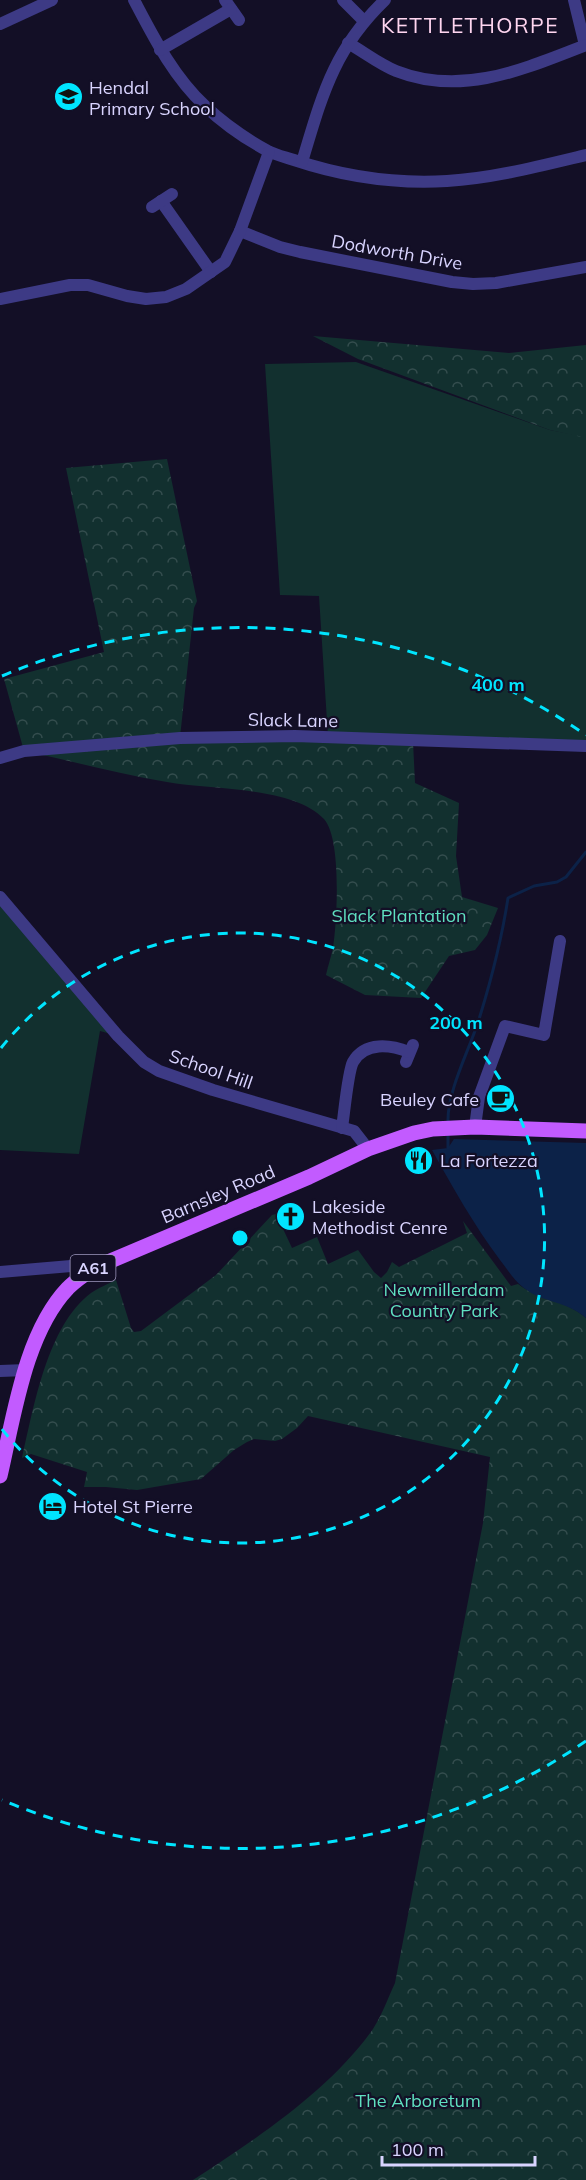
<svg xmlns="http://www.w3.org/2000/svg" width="586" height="2180" viewBox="0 0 586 2180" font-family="Mulish,sans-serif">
  <defs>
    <pattern id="forest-crowns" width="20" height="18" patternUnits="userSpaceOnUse" patternTransform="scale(1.5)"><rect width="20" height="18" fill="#12302f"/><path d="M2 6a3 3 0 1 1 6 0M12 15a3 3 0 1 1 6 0" fill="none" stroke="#344d4e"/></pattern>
  </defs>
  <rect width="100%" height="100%" fill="#130f26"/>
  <g fill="#12302f">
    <path d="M356,362L550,430L586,437V746L328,737L319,596L280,595L265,364Z"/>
    <path d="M0,897L118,1036L100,1031L79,1154L0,1150Z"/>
  </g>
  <g fill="url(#forest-crowns)">
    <path d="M313,336L509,353L586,345V438L550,430L358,359Z"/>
    <path d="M167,459L197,601L194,608L180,737L413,742L415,783L459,803L456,856L462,897L498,908L487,935L475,950L449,956L421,998L365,995L326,975C328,966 331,957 333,948C337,922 342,839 324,819C293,786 210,790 167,782C119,774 72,761 24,751L4,679L104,652L66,468Z"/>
    <path d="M276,1214L292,1248L317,1237L328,1264L358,1250L374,1272L381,1278L387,1272L392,1262L399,1267L467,1233L463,1221L511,1286L518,1284C538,1300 566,1300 586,1318V2180H193C256,2139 329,2091 373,2029C382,2015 388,1998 395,1983L483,1523L490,1457L308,1416L297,1428L282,1439L275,1441L254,1439L247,1442L234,1450L201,1479L137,1490L106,1487H84L87,1472L31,1454L22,1458C34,1407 47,1326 91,1293C98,1288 108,1284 116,1280L131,1328L134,1332L141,1331L216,1275L272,1215Z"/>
  </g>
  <path fill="#0c2248" d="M454,1139L586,1143V1318C567,1301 543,1303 524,1288C514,1281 508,1270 500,1260C474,1225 453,1188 432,1150L448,1148Z"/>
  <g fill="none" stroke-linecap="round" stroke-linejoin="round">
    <g stroke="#0c2248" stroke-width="3">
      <path d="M448,1122C447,1090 471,1047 480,1016C492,977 502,937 508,898L534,886L557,882L566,877L586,852"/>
      <path d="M448,1132V1148"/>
    </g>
    <g stroke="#3d3a85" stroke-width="12">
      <path d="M134,0C154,38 173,76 205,106C223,123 246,139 268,151C276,155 285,157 294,160C342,176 396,184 447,181C494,178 540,166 586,155"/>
      <path d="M225,0L239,20"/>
      <path d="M343,0L363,20"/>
      <path d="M574,0L585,45"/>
      <path d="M0,24L52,0"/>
      <path d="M348,43C364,52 379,64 396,71C462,97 524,69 586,45"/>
      <path d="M160,50L231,9"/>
      <path d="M302,162C322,96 333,50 385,0"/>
      <path d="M161,201L211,272"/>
      <path d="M152,207L172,194"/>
      <path d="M240,231L280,247L300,252L452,282L473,284L496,283L586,267"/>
      <path d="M0,299L70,285H88L127,296L146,299L166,297L186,289L225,262L240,231L269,152"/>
      <path d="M0,758L24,751L180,738L295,736L586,746"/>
      <path d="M0,897L118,1036L144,1062L159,1071L213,1090L354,1131L368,1149"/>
      <path d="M406,1062L413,1045"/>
      <path d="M475,1127L479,1097L505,1026L544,1035L560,941"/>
      <path d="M342,1128C344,1115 348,1071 353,1062C365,1041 391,1045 409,1052"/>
      <path d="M0,1272L71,1266L94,1268"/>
      <path d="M0,1371L26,1370"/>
    </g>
    <path stroke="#c25bff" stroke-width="15" d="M0,1476C14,1416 25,1333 68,1288C76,1280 85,1274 94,1268L309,1177L368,1149L414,1133L433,1129L475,1127L586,1131"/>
  </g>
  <g fill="none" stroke="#00e5ff" stroke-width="3" stroke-dasharray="10 8">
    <path d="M1 1048A305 305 0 1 1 1 1428"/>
    <path d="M586 1741A610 610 0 0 1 2 1800M2 676A610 610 0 0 1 586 735"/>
  </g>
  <defs>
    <symbol id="school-disc" viewBox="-11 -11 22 22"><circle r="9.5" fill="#00e5ff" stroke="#130f26"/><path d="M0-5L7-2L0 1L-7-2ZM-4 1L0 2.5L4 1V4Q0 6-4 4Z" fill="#111"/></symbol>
    <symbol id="cafe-disc" viewBox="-11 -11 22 22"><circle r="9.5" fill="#00e5ff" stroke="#130f26"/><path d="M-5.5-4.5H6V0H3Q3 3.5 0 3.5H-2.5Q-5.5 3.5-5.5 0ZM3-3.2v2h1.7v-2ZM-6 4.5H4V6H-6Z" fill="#111"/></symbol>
    <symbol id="restaurant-disc" viewBox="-11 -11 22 22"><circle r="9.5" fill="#00e5ff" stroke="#130f26"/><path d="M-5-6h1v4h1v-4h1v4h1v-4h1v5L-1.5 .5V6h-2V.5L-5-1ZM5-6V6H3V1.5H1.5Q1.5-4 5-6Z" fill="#111"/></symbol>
    <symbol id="church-disc" viewBox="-11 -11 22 22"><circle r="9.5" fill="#00e5ff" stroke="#130f26"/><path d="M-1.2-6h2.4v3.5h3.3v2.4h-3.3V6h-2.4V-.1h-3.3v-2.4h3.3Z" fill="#111"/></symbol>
    <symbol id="hotel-disc" viewBox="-11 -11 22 22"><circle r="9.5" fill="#00e5ff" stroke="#130f26"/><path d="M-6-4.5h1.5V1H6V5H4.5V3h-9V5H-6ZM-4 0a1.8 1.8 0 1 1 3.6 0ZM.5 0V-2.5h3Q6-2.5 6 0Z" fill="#111"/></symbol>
  </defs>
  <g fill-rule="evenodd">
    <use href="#school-disc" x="52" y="80" width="33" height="33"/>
    <use href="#cafe-disc" x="484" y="1082" width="33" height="33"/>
    <use href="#restaurant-disc" x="402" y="1144" width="33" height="33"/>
    <use href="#church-disc" x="274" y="1200" width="33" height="33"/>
    <use href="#hotel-disc" x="36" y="1490" width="33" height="33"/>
  </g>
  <g text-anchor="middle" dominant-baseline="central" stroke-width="4.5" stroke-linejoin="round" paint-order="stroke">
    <rect fill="#130f26" stroke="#9e99be" stroke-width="1.5" x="70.5" y="1255" width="45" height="26" rx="4.5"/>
    <g font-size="16" font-weight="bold" fill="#d9d4ff">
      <text x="93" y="1268">A61</text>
    </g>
    <g font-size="18" fill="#d9d4ff" stroke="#130f26" text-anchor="start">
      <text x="89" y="87">Hendal<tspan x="89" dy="21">Primary School</tspan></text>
      <text x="479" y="1099" text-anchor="end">Beuley Cafe</text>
      <text x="440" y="1160">La Fortezza</text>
      <text x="312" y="1206">Lakeside<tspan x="312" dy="21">Methodist Cenre</tspan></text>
      <text x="73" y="1506">Hotel St Pierre</text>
    </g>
    <g font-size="18" fill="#d9d4ff" stroke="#130f26">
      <text transform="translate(397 252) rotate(10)">Dodworth Drive</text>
      <text transform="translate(293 720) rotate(1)">Slack Lane</text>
      <text transform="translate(211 1069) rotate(19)">School Hill</text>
      <text transform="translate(218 1194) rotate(-23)">Barnsley Road</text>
    </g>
    <g font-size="18" fill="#5fe0c0" stroke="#130f26">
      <text x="399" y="915">Slack Plantation</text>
      <text x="444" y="1289">Newmillerdam<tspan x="444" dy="21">Country Park</tspan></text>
      <text x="418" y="2100">The Arboretum</text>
    </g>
    <g font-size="21" letter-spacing="1.5" fill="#ffd6f0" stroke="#130f26">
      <text x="470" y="25">KETTLETHORPE</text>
    </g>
  </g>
  <circle cx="240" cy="1238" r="9" fill="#00e5ff" stroke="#130f26" stroke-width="3"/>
  <g font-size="18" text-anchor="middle" font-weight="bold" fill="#00e5ff" stroke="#130f26" stroke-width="4.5" stroke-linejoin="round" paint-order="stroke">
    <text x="498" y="691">400 m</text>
    <text x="456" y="1029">200 m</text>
  </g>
  <path d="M382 2156v9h153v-9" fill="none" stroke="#d9d4ff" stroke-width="3"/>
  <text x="391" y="2156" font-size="18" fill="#d9d4ff" stroke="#130f26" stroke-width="4.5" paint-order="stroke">100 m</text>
</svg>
